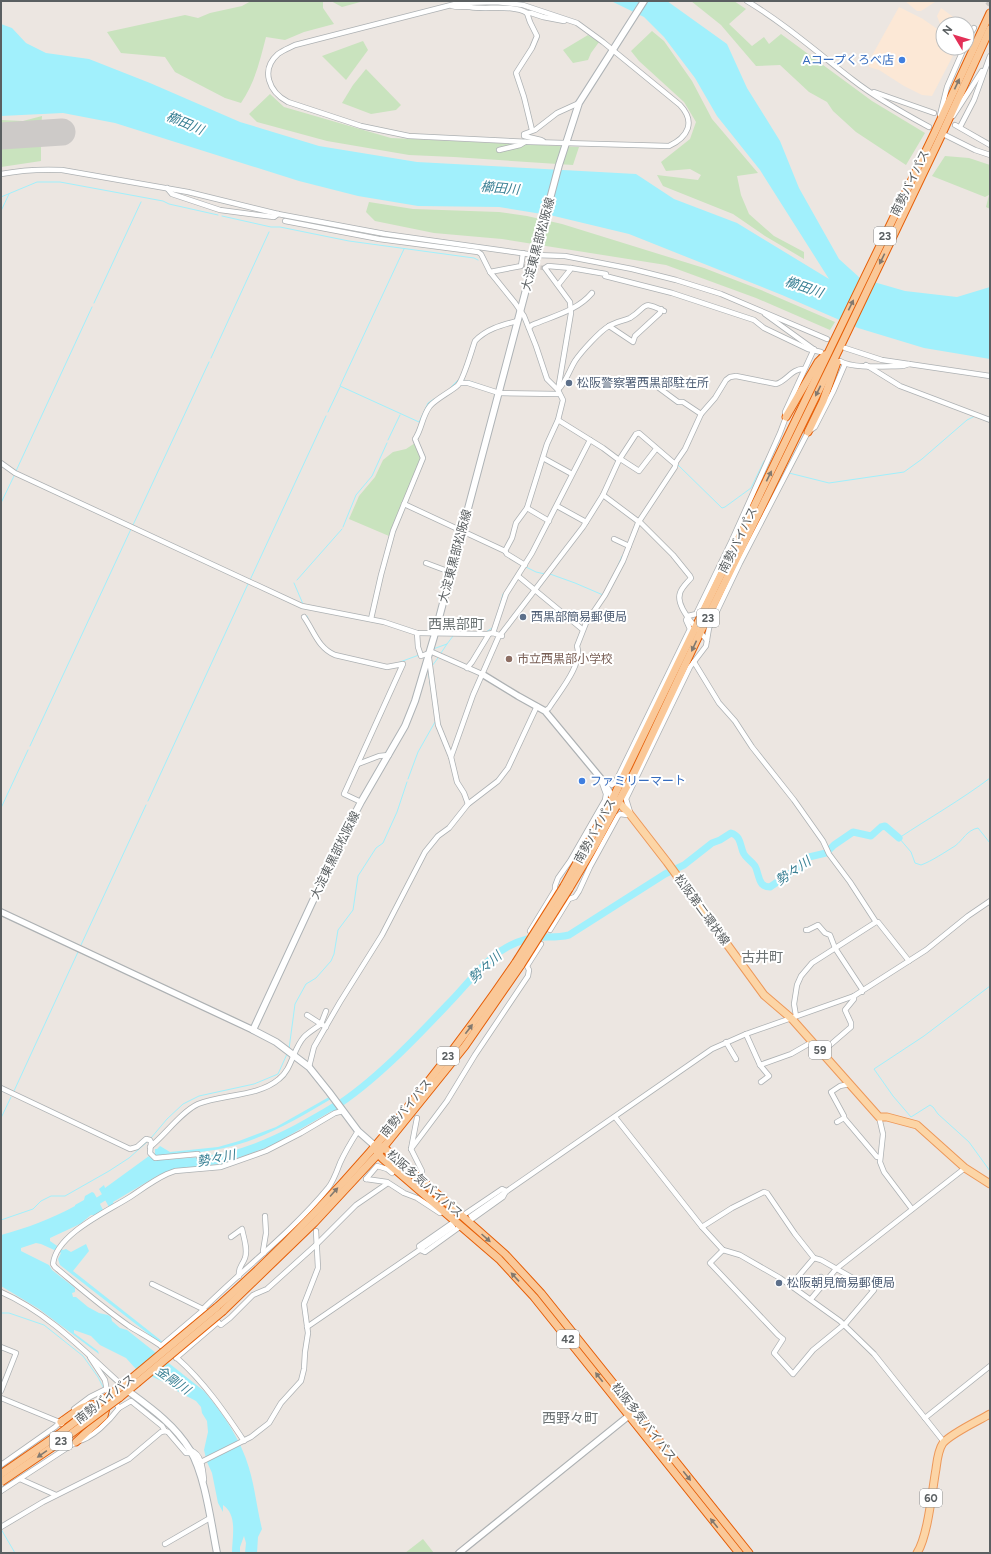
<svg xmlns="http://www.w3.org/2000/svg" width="991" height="1554" viewBox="0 0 991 1554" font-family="Figtree,'Noto Sans JP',sans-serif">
  <rect width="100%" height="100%" fill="#ece6e1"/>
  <g fill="#fce8d6">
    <path d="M905,1H934L935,2L921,11H917Z"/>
    <path d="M899,7L923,19L943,33V48H957L932,96L922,95L904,86L879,70L869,67V61Z"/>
    <path d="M941,8L963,24H943V28L940,24L937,16Z"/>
  </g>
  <g fill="#c9e3be">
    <path d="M251,1H323V8L334,24L304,32L285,40L266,37C260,60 255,83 241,103L225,98L175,72L165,57L121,53L107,32L185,15L198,18L210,13L242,6Z"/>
    <path d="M331,1H364L342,7Z"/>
    <path d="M691,1H734L746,9L729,24L752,46L764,37L769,44L781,34L872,101L925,133L906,165L856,132L833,111L827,102L809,92L780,65L756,66L721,25Z"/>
    <path d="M652,31L664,41L692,81L712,119L758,173L737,176L741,195L749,214L774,236L804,252V259L765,236L733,214L663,186L657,175L698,180L701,175L690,169L666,171L661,162L690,139L696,122L684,102L639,61L631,51Z"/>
    <path d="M588,35L599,42L591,53L588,60L573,63L563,50Z"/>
    <path d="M363,41L368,50L346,80L322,56Z"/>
    <path d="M366,69L401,105L396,110L371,114L342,103L353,85Z"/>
    <path d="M270,94L284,107L391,138L579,147L573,165L454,157L409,155L327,141L257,122L249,114Z"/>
    <path d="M42,116L41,130L1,133V120L23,121Z"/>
    <path d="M41,136V161L1,167V139Z"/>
    <path d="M945,156L969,158L990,165V209L986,207L989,195L985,197L932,176Z"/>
    <path d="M369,202L413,209L499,212L527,216L562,224L704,268L761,290L835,322L830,330L756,298L666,265L502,239L434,233L375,221L366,212Z"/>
    <path d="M415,443L421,457L389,536L349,519L359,496L375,477L383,460L393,452L406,449Z"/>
    <path d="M423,1539L434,1553H405Z"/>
  </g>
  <g fill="#a1f0fc">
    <path d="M611,1H667L727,44L747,88L780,141L799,188L839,259L860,278L905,291L957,297L990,287V359L924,348L858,328L782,295L629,234L554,216L499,207L418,206L358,196L299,181L115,123L63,113L1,116V24L12,28L26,43L46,53L89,59L150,83L240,122L319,146L417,162L636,174L674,199L737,223L829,279L760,170L717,116L695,78L664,37L644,17Z"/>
    <path d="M329,1097L331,1099C297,1119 262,1140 224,1148C202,1153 179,1154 156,1156L153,1160H162L164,1158L165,1160C186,1158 207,1157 227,1152C265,1143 300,1123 333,1103L337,1108L271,1146L221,1164L219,1166L218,1164L173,1170L157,1176L113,1202L114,1205L109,1207L99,1189L104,1185L105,1188L149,1156L151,1158L155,1153V1149H157L160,1146L170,1152L218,1147L239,1141L276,1127Z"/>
    <path d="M92,1192L94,1193L98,1200L96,1201L98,1203L99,1202L103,1210L96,1215H91L80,1224L50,1238V1241L63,1250L66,1249L71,1252L86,1244L89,1251L73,1271L163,1342L160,1343L60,1265L58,1259L61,1253L41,1244L36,1243L21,1248V1251L49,1265L52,1270L75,1288V1292L72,1293L73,1297H76L88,1307L99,1313L108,1315L111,1317L112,1321L120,1328L127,1330L204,1391C223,1413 241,1440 249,1468C255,1488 257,1509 262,1529L258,1537L257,1553H245L246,1543L244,1536L240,1547V1553H232C232,1537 238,1515 223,1505V1512L218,1503L212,1473L207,1462L204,1450L208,1432L207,1421L202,1413L201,1407L196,1401L177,1391L176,1389L171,1388L170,1385L136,1369L126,1358L100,1345L91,1336L74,1330V1333L98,1351L99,1354L39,1309L1,1286V1235C27,1228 51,1219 75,1206V1205L84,1200L85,1196Z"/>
  </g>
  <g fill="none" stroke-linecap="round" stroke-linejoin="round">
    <g stroke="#a1f0fc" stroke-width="1">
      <path d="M1,197L37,182H60L163,201L169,204L218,215"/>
      <path d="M1,211L9,194"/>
      <path d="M222,216L271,227H280L349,241L474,258L478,260"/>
      <path d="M404,249L340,386L419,422L428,403L434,399"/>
      <path d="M94,303L141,202"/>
      <path d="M211,358L269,232"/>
      <path d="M463,380L469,381L486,387"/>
      <path d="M450,388L459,379"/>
      <path d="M328,412L340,387"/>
      <path d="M388,440L400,415"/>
      <path d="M678,465L722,508L725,507L751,488L764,461"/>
      <path d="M16,471L92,307"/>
      <path d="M789,473L829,483L904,472L922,459L967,420L975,416"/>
      <path d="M1,503L14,476"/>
      <path d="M133,525L209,362"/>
      <path d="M343,527L356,495L372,476L387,443"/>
      <path d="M618,566L622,556"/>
      <path d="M526,567L536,572L545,574"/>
      <path d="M550,574L575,583L603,595"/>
      <path d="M250,580L326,416"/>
      <path d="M297,580L342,529"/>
      <path d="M294,583L303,604"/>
      <path d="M500,605L503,594"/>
      <path d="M307,616L309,621"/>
      <path d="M457,632H486L492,628"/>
      <path d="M433,649L447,644L453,636"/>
      <path d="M441,653L447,644"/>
      <path d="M400,662L419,655"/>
      <path d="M432,666L438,658"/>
      <path d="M428,670L431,689"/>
      <path d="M30,746L131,529"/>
      <path d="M990,778C961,800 929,818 899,838L911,852L915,863L921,865C932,861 945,852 955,846C963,840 967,830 978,828L990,843"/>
      <path d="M408,779L418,752L435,722"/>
      <path d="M148,801L248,584"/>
      <path d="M1,808L28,750"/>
      <path d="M81,945L146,805"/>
      <path d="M990,986L924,1036L874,1069L893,1096L911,1117L930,1105L933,1107L938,1114L969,1142L990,1171"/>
      <path d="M289,1049L295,1004L306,984L316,978L331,961L334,954L338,930L353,910L358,876L376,848L383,843L397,812L407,782"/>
      <path d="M14,1091L78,952"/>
      <path d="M1,1118L11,1097"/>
      <path d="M151,1138L167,1119L183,1104L199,1096L254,1084L278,1074L287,1054"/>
      <path d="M1,1220L33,1209L41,1201L51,1196H65L109,1171L129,1158L147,1142"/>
      <path d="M1,1313H9L44,1325L83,1356L98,1377L103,1387"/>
      <path d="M1,1529L15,1553"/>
    </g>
    <g stroke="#a1f0fc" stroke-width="7">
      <path d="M333,1108C373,1083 415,1039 448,1004C471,981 491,949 524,940C538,935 554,939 569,935L665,874L684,865L712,843L720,840L731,833C741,836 740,845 743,852C745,858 752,861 755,866C758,871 758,879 762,884C764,886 767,887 770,887L802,865L809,857L826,853L834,845L853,832L871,836L881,827L885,826L899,838"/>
      <path d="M90,1206L112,1192"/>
    </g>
    <path stroke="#cdcac8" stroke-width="27" d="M1,136L62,132"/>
    <g stroke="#c8c4c1" stroke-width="4.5" stroke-dasharray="4.5 2" stroke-linecap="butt">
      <path d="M987,2L990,5"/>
      <path d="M521,266L545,268"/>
    </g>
    <defs>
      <g id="minor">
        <path d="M747,1C785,24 818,53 853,80C876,98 903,113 929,127"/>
        <path d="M496,2L523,5L577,23L603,42L680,105C696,122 688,137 669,146L530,142L409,136L361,126L288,102C269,92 260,70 278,54C283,50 289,48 295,45L459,3Z"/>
        <path d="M452,6C458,8 464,6 470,7C486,10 513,4 527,13"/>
        <path d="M967,39L974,28"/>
        <path d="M874,92L934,113"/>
        <path d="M940,115L947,87L964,48"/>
        <path d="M953,116L982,71"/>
        <path d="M955,125L990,145"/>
        <path d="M960,127L974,100L990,56"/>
        <path d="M532,130L524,97L516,73L532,48L537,36L530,22L527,13H531L543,17L564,21"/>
        <path d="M945,135L975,150L990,155"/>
        <path d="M543,141L541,140L524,136V134L535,130L557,113L579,103"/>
        <path d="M499,150L520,145L525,142"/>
        <path d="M1,174C22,170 41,169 62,170L188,192L278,214L385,234L535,255L565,256L632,269L676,280L721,294L827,339"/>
        <path d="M167,188L172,194L220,210L274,217L278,214"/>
        <path d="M285,221L379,239L478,252L481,254L490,272L515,303L524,316L536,346L547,379L558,390"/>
        <path d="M490,272L521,266L523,253"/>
        <path d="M558,285L570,270L571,268"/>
        <path d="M765,314L812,348"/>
        <path d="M609,326L633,342L635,336L660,313L661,309"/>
        <path d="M529,328L532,325C553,316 577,311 592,293"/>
        <path d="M845,348L882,360L990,376"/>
        <path d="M840,361C853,369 886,366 903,366L909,364"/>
        <path d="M866,365L900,386L990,420"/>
        <path d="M460,383H468L499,393L558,394"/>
        <path d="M655,385L678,402H683L701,414"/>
        <path d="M558,390C566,382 569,371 575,361C581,352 600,331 609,326C616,322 623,321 630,318C649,306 640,300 664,311"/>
        <path d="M558,420L603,448L619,460H622L639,471L656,449"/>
        <path d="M543,458L572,474"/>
        <path d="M1,463L15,473L302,606L384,622L417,633L487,634L493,633L502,636"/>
        <path d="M603,495L639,522"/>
        <path d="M404,504L505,551L507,554L525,565"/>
        <path d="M557,506L586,522"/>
        <path d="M527,508L549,521"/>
        <path d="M639,521L673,555L690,576L691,578C687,583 682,587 680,593C675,607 698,630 707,640"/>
        <path d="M614,539L629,546"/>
        <path d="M505,551L512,538L516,523L527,508L547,444L558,420L563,400L558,390L571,313L570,302L545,268L548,266L571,268L606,274L605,276L672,293L754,320L764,328L808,349L821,352"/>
        <path d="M426,563L450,572"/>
        <path d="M518,576L582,629"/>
        <path d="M688,616L696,614L732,540L780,433L786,417L785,412L814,349"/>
        <path d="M304,617C314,631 318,648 335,655L387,667L403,664L344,794L361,802"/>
        <path d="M371,619L381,575L393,531L423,458L415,439C422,429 422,416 430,406C436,399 450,392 457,386C463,382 472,349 475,341C486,329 502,325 517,321"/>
        <path d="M417,633L418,647L421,656L432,652L482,674"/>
        <path d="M493,633L506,594L532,553L590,440"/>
        <path d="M429,658L438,725L451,757L457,782L464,793L468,804"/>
        <path d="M694,662L719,703L735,721L752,747L794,800L823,841L829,854L850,882L876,922H878L909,961"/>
        <path d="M467,668L472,662L489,634"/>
        <path d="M545,711L549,708C559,692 583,665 577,646L586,623L605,595L623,561L638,523L675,467L676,462L685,449L701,414L715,398L726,380L730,377L736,376L776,384C786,382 792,368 804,369"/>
        <path d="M451,757L473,695L498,638L583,527L603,495L619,460L636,434L639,433L675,464"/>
        <path d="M358,764L379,756L389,755"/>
        <path d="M550,930L569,899L575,897L579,891L590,867L618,816L620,814L627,815L630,812L626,799L690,667L706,646L709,628L740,563L808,432L815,427L833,392L845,364"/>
        <path d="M806,930H808L818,925L825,933L830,935L835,948L862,989V992"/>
        <path d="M530,931L555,890V886L558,878L570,861L605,800L606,794L602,783L605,781L612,785L615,783L690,629L686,620L688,616"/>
        <path d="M307,1015L321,1024L326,1011"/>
        <path d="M796,1016L794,1004L797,985L801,976L812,963L876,922"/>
        <path d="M746,1034L760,1065L791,1054L812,1042"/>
        <path d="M726,1042L736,1059"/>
        <path d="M822,1052L851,1027V1023L845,1010L854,999V996"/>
        <path d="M760,1065L769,1076L761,1082"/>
        <path d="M309,1067L314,1047L340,1002L382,935L425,852L438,836L449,828L468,804L498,781L508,768L537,706"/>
        <path d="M1,1088L130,1149L137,1147L146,1139L150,1140L151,1142L150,1153L155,1158L198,1154L203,1168"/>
        <path d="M615,1117L702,1227L723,1250L740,1255L780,1278L840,1321L874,1354L944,1442"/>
        <path d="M879,1117L883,1134L880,1162L884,1172L912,1209"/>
        <path d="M844,1118L877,1157H880"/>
        <path d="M837,1122L844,1118V1116L831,1092L840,1086L849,1084"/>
        <path d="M358,1131C351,1142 345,1152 340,1163C337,1171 333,1182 328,1188C291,1233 244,1268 203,1309L221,1325L230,1318L253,1295L267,1289L317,1244L356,1205L388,1183"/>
        <path d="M150,1147C165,1135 181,1112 198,1104C222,1094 258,1097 279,1079C292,1069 293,1049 304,1037C309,1032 316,1028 321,1024L326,1027"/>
        <path d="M411,1149L417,1118"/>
        <path d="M419,1178L422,1171L411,1149L447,1101L475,1055L528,976L529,970L527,966L541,944"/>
        <path d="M366,1179L387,1182L404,1193L417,1198L440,1213L444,1211"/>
        <path d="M366,1179L377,1166L387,1169L392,1173L395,1169"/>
        <path d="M462,1216L502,1189L506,1191"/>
        <path d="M471,1216L712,1049L746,1034L854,996L926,950L968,916L990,901"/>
        <path d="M468,1222L503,1197L506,1191"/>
        <path d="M702,1227L732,1208L764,1192L767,1193L795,1234L814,1258L821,1260L874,1290L846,1323L813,1350L793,1374L774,1353L783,1339L778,1335L710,1263L723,1250"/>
        <path d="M231,1237L242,1229C244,1239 248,1249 245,1258C242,1266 238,1267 239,1276"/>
        <path d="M421,1250L425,1252L461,1226"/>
        <path d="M421,1250L419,1246L455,1221"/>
        <path d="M264,1253L263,1251L266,1233L265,1216"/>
        <path d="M821,1277L825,1281"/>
        <path d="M152,1284L203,1309L201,1312L161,1346"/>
        <path d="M791,1285L814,1258"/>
        <path d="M1,1292C49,1313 86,1353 124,1387"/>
        <path d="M811,1299L836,1269L965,1168"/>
        <path d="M307,1327L453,1227"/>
        <path d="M1,1347L16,1353L1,1391"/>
        <path d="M90,1357L105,1380L107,1391"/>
        <path d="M176,1358L218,1322"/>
        <path d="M1,1398L57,1421L62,1424"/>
        <path d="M119,1408L131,1401L162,1426L165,1431"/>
        <path d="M74,1409L90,1397L106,1389"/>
        <path d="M925,1418L990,1366"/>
        <path d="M244,1441C224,1411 204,1382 177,1358C163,1345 145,1336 129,1326C103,1308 79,1287 55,1267L53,1264C56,1234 108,1211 130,1197C142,1189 154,1180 167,1174L175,1171L221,1167L266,1151L301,1133L335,1113L343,1111"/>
        <path d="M190,1450C202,1454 203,1469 204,1480"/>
        <path d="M201,1462L251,1437L269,1423L281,1403L301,1381L304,1369L305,1352L308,1333L304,1304L318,1268L316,1231"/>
        <path d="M1,1465L55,1427L62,1420"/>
        <path d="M20,1479L56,1495"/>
        <path d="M1,1491L76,1442C92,1439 110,1420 119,1408L117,1405"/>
        <path d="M1,1527L43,1502L129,1459L161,1432L165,1431L168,1432L186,1453H191"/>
        <path d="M165,1544L210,1518"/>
      </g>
      <g id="tertiary">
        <path d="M482,674L518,696L545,711L603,781L613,798"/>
        <path d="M1,912L253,1030"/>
        <path d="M459,1553L631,1414"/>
      </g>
      <g id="secondary">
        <path d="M375,1146L358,1131L329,1092L309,1067L276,1042L253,1030L342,838L361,802L405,726L415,701L434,637L559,165L579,103L644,1"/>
        <path d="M128,1391C151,1408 175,1425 190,1450C205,1475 211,1523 217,1553"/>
      </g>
      <g id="primary">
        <path d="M615,799L629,813L667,862L764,995L792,1019L879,1117H887L917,1125L965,1168L990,1184"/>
        <path d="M917,1553C928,1536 932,1491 936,1469C937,1461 938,1450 943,1443C952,1433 978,1421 990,1414"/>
      </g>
      <g id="trunk">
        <path d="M786,417L818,362L825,355"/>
        <path d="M808,432L823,401L837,362"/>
        <path d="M564,886L613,798L935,132L990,13"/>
        <path d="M569,889L597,842L635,771L700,633L842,343L941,136L990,29"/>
        <path d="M375,1146L383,1147L419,1178L505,1254L541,1293L749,1553"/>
        <path d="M375,1146L378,1154L383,1159L499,1259L534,1297L739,1553"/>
        <path d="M217,1307C331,1206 430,1088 516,962"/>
        <path d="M223,1311L314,1223L378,1154L465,1046L521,965"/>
        <path d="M114,1392L132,1378"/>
        <path d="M119,1398L137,1383"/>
        <path d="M61,1422C72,1415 84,1402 99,1405"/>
        <path d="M76,1442L104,1416L106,1408"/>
      </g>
    </defs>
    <use href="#minor" stroke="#adb1b3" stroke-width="6"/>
    <use href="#tertiary" stroke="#adb1b3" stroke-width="8"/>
    <use href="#secondary" stroke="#aeb3b6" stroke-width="8"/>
    <use href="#primary" stroke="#ed9859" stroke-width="9"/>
    <use href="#trunk" stroke="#e65e07" stroke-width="9"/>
    <use href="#minor" stroke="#fff" stroke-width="4.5"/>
    <use href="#tertiary" stroke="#fff" stroke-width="5.5"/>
    <use href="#secondary" stroke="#fff" stroke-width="6"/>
    <use href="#primary" stroke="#fcd5a6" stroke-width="7"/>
    <use href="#trunk" stroke="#fac898" stroke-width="7"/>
    <defs>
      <g id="trunk-bridge">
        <path d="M516,962L564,886"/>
        <path d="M521,965L569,889"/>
        <path d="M132,1378L217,1307"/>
        <path d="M137,1383L223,1311"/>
        <path d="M1,1474L59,1434L114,1392"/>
        <path d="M1,1482L60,1442L119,1398"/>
      </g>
    </defs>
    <use href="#trunk-bridge" stroke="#e65e07" stroke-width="9" stroke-linecap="butt"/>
    <use href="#trunk-bridge" stroke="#fac898" stroke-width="7"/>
  </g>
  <defs><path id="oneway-solid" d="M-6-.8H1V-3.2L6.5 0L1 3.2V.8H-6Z"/></defs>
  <g fill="#82796f">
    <use href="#oneway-solid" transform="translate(957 84) rotate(-65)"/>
    <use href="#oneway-solid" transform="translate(882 259) rotate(116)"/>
    <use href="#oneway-solid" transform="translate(851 305) rotate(-64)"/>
    <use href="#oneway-solid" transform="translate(818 391) rotate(116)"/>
    <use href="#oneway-solid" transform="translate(769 476) rotate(-64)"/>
    <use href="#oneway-solid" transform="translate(694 646) rotate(115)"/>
    <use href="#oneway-solid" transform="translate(469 1029) rotate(-53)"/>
    <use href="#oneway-solid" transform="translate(334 1192) rotate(-48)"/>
    <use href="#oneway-solid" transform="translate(486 1238) rotate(42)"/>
    <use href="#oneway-solid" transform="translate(515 1277) rotate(-133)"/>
    <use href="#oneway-solid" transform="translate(599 1377) rotate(-128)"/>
    <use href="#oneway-solid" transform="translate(42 1454) rotate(145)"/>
    <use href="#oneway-solid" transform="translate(687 1476) rotate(51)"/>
    <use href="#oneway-solid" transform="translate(714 1523) rotate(-129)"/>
  </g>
  <g fill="#3f7fe0" stroke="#fff" stroke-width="1.5">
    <circle cx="902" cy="60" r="4"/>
    <circle cx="582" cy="781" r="4"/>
  </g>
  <g fill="#5c6f8a" stroke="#fff" stroke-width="1.5">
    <circle cx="569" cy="383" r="4"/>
    <circle cx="523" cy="617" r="4"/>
    <circle cx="779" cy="1283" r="4"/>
  </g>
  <circle fill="#8d6e63" stroke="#fff" stroke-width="1.5" cx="509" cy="659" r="4"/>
  <g text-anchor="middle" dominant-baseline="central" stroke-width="4" stroke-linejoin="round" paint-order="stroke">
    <g fill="#fff" stroke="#8c8f90" stroke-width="1">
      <rect x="874" y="227" width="22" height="18" rx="3"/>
      <rect x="697" y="609" width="22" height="18" rx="3"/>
      <rect x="809" y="1041" width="22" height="18" rx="3"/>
      <rect x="437" y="1047" width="22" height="18" rx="3"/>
      <rect x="557" y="1330" width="22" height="18" rx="3"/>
      <rect x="50" y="1432" width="22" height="18" rx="3"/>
      <rect x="920" y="1489" width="22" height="18" rx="3"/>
    </g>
    <g font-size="11" font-weight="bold" fill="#5a5f61">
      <text x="885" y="236">23</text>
      <text x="708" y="618">23</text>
      <text x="820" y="1050">59</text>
      <text x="448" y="1056">23</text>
      <text x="568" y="1339">42</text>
      <text x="61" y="1441">23</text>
      <text x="931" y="1498">60</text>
    </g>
    <g font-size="12" fill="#366cbe" stroke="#fff" text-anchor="end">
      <text x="894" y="60">Aコープくろべ店</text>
      <text x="590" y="781" text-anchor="start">ファミリーマート</text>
    </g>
    <g font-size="12" fill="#5a5f61" stroke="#fff">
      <text transform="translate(910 183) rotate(-64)">南勢バイパス</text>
      <text transform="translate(538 244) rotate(-75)">大淀東黒部松阪線</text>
      <text transform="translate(738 540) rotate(-64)">南勢バイパス</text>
      <text transform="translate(455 556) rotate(-75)">大淀東黒部松阪線</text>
      <text transform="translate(595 831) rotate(-61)">南勢バイパス</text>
      <text transform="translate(335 855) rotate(-64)">大淀東黒部松阪線</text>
      <text transform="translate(702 910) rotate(54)">松阪第二環状線</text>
      <text transform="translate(406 1108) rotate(-50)">南勢バイパス</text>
      <text transform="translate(425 1184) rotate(41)">松阪多気バイパス</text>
      <text transform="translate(105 1399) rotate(-38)">南勢バイパス</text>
      <text transform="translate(644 1422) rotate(52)">松阪多気バイパス</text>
    </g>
    <g font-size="12" fill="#4e5e75" stroke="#fff" text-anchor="start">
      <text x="577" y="383">松阪警察署西黒部駐在所</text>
      <text x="531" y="617">西黒部簡易郵便局</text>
      <text x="787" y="1283">松阪朝見簡易郵便局</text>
    </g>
    <g font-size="12" fill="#785e54" stroke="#fff" text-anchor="start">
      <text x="517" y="659">市立西黒部小学校</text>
    </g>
    <g font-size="13" font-style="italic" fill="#387f93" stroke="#fff">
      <text transform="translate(185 123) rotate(23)">櫛田川</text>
      <text transform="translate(500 188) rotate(5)">櫛田川</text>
      <text transform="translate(804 287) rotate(19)">櫛田川</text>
      <text transform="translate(793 871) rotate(-35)">勢々川</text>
      <text transform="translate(485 967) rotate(-42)">勢々川</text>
      <text transform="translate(216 1158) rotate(-11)">勢々川</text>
      <text transform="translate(173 1380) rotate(35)">金剛川</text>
    </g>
    <g font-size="14" fill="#6b7273" stroke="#fff">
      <text x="456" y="624">西黒部町</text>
      <text x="762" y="957">古井町</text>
      <text x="570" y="1418">西野々町</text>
    </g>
  </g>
  <rect width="991" height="1554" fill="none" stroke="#5a5f61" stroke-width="4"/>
  <g transform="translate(955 36) rotate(308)"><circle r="19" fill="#ffffff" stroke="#bdbfc0"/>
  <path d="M0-3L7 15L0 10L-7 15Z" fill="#e33057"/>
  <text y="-6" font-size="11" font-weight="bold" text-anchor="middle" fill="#5a5f61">N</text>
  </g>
</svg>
